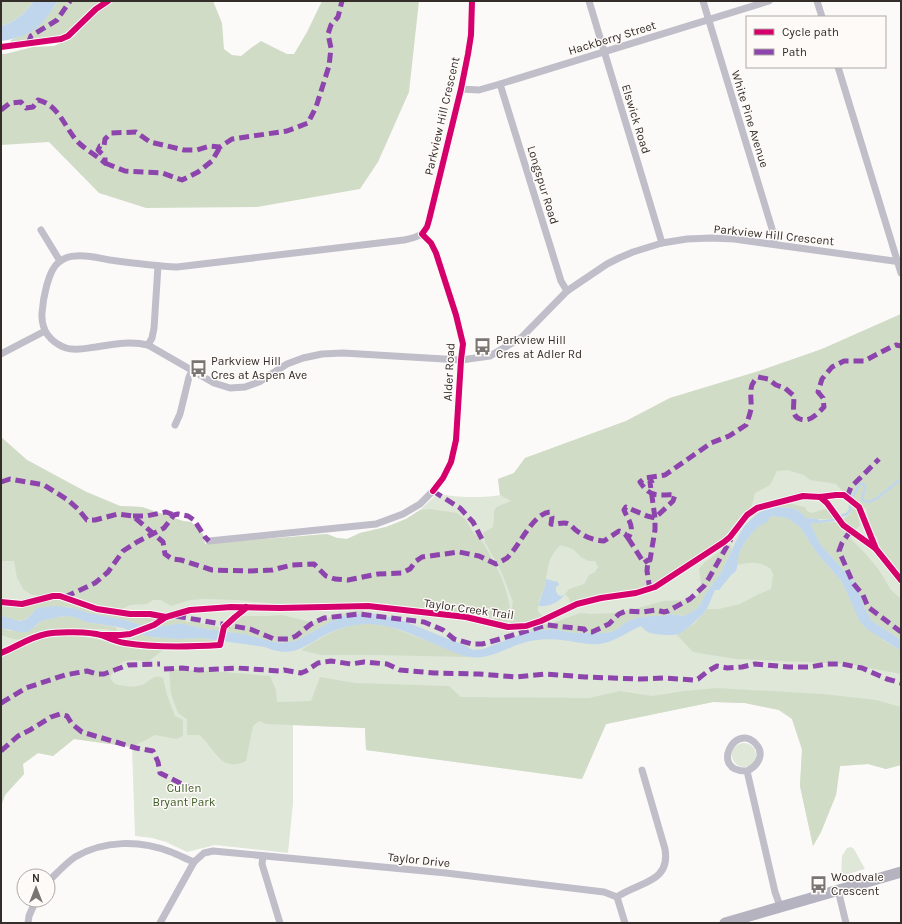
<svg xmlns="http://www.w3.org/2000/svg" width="902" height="924" viewBox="0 0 902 924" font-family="Karla,sans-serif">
  <rect width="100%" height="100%" fill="#fcfaf9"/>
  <g fill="#dfe7d9">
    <path d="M901,314V765L886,769L868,764L840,766L836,795L821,832L813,846L800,786L802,750L792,719L779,710L745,703L713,702L606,724L582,779L366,750L365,728L293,725V804L288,853L215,845L187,852L166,842L152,838L135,836L132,747L74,739L53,756L38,753L23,764L24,774L5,795L1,806V437L27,460L85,491L120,506L142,507L183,521L191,522L203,534L205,544L327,534L337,538L347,539L360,533L386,527L406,519L420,510L438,493C450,498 487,498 500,495L498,479L514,473L525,458L626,421L670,398L759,371L822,349Z"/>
    <circle cx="744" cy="755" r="12"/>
    <path d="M851,847L854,849L865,869L841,876L842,856L847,848Z"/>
  </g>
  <g fill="#d1dcc7">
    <path d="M1,1H34C25,13 16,22 1,26Z"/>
    <path d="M58,1H106L94,8L73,28L62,37L10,45L11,40C33,32 46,20 58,1Z"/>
    <path d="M114,1H213L222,23L224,49L232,55L241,56L251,48L261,41L287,54H294L307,32L322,1H419L409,92L378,162L360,189L257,207L146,208L99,193L49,142L1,145V54H5L33,47L54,46L73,37L98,12Z"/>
    <path d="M901,314V574L879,546L877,537L872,533L866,509L846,495L836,484L810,480L804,475L787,470L777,471L770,485L755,493L751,509L743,516L729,536L667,578L654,585L641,590L593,598L570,604L569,598L565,594L569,589L584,584L589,575L595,572L598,567L595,561H588L581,557L573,549L560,545C546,561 549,566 545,585C542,595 537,602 538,612L544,617L530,623L509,625L513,602L502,573L485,542L483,533L493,527C496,505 489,510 511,501L500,495L498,479L514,473L525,458L626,421L670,398L759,371L822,349Z"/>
    <path d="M1,437L27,460L86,492L120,506L142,507L183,521L191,522L203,534L205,544L327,534L337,538L347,539L360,533L386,527L406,519L420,510L430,509L457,513L465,519L475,535L478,534C490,555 505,578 509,603C511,610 509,617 507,624L456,613L375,604L345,603L276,604L238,600L204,599L190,600L171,606L161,600H153L147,604L130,605L118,611L86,605L59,595L51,594L40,596L30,594L24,590L17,578L14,561H1Z"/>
    <path d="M853,503C858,509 859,518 860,526L855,530L846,525L842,520L850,514Z"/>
    <path d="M775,504H792L805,507L807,511L812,513L828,508L833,517L831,519H818L806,518L799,511L792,508L775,507Z"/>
    <path d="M773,516L787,518L800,527L816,552L842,582L853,605L883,640L901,651V674L848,664L735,659L693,652L677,635L695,623L707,609H719L740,604L755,596L771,589L773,575L771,569C758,561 752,562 737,565C738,547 756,523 773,516Z"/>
    <path d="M835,522L840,524L848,532L850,538L864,552L879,570L891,590L901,599V640L872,621L865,609L856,584L820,544L811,525V523Z"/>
    <path d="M730,544L732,549L721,573L706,593L700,605L695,610L688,614L683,616L671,614L663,616H651L637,618L628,621L614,631L605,633H575L552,629L527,632L535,625L553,623L580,613L591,614L613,613L638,608L663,601L686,600L695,598L702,590L699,569L705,562Z"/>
    <path d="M56,597C70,599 82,608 97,611C117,615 138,615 158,617L159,619L158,621L144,626L125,620L88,613L74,608L66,607L34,611C24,625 15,620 1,616V603L23,605Z"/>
    <path d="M364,608L363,613L341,616L296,641C277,646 261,638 243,634C237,633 230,632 224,631L225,627L231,621L240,616H267L282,615L311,622Z"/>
    <path d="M64,616L74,617L86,622L115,627L117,630L115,631L105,629H92L85,631L53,630L44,631L24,640L13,639L1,635V628L10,631L35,627L41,621Z"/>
    <path d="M176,617L187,622H196L222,628V631L206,629L184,624L150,628Z"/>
    <path d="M357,624H376L391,627L470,657L373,655H321L301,650C319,639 336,628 357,624Z"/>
    <path d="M138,633L152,637L177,639L201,638L220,641L219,643C182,646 144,646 108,637H129Z"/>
    <path d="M53,635L85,637L130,646L146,647L164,649L148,662C129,658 119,658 110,678L115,684C123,686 130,687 138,686C148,685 152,673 163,678L167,695L175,716L183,720V736L176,739L155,735L132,747L74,739L53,756L38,753L23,764L24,774L5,795L1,806V656L25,645Z"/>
    <path d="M169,669L224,672L270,676L276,690L277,702L311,701L320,677L355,683L449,686L461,697L589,698L620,691L652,696L684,691L717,688L823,694L876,700L901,707V765L886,769L868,764L840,766L836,795L821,832L813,846L800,786L802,749L792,719L779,710L745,703L713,702L606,724L582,779L366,750L365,728L266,724L259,721L253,726L246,761C220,774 215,747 199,735H187V719L178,713L171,694Z"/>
  </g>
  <g fill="#c0d6ec">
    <path d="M34,1H58C54,6 51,12 47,17C36,32 19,39 1,41V26C16,22 25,13 34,1Z"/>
    <path d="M775,507L792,508L799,511L806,518L818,519L820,523H811V525L820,544L856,584L865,609L872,621L901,640V651L867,629L860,622L842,582L816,552L800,527L787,518L773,516L769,518L767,522C755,526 740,546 738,559C737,564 738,568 735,572L731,575L719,590H715C712,596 710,604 706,610C702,616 685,631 679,634C674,636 653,635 648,632C646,631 643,628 641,626C627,632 615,642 599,644C591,645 583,643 575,642C561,639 544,638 530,641C510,645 492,660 470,657C461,656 452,651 444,648C420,638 393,623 366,624C354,624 343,627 331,632C305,644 295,660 265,647L201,638L177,639L152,637L131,632L124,628L86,622L74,617L64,616L41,621L28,632H20L1,628V616L20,621L24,620L28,618L37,608L53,606L74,608L88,613L125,620L150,628L177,624H184L206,629L244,634L274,642L282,643L296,641L341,616L363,613L376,614L401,620L466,646L469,648L473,650L483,649L527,632L552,629L575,633H605L614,631L628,621L637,618L651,616H663L671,614L683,616L688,614L695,610L700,605L706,593L721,573L739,535L745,525L757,514L766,509Z"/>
    <path d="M546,579L558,582L559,585L556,587V591L558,595L562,596L565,594C559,603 548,607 538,606L545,586Z"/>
  </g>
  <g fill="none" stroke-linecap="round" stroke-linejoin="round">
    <path stroke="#c0d6ec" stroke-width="2.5" d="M817,522L834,520L837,517L847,514L850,510V501L860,484H863L865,487L862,500L867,502L876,499L901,479"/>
    <g stroke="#c0bec9" stroke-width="7">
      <path d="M472,1L471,35L468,54L461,89L429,220C425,235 419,237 404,240L177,267C154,266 132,263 110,260C99,258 87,255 76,256C70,256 64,258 59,262C48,270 43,299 42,313C41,330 50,342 66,348C76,351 87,348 96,347C114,344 131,341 148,345L214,383L230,388L245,387L259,382L287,364L303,358L322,354L343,353L461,360L490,356L521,338L567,291L607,264L619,258L633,252L662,243L687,239L711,238L734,239L901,262"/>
      <path d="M589,1L662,243"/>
      <path d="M703,1L773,232L774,243"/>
      <path d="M817,1L822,17"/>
      <path d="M838,67L901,273"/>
      <path d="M500,84L561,281L567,291"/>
      <path d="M461,89L479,90L500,84L769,1"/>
      <path d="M41,230L60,261"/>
      <path d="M148,345L152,338L154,328L158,266"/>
      <path d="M1,354L45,331"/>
      <path d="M175,425L180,414L189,377L192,371"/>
      <path d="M209,541L376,524L403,514L420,504L433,491L443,478L451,462L456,440L461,360L463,344L456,315L436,253L431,243L422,234"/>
      <path d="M747,771C709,772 735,721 756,744C765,754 758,766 747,771L775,892L780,906"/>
      <path d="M263,856L262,864L280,923"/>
      <path d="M48,882C57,873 65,864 75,857C104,840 140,840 171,852C179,855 186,859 194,862"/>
      <path d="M838,890L846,923"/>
      <path d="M617,897C638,882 671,883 665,849L642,770"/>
      <path d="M28,923L29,916L36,900"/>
      <path d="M160,923L194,862L204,853L213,851L446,873L604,892L617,897L625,923"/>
    </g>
    <path stroke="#b4b3bf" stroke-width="11" d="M725,923L901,872"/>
    <g stroke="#8e44ad" stroke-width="5" stroke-dasharray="10 5" stroke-linecap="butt">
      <path d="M28,44L31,36L57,20L70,1"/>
      <path d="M1,110L10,103L21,102L26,108L33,107L38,100C60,105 65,130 80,144C88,151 97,156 105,163V157L98,150L100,146H104L105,139L111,133L136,132L150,142L184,150H197L210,146L220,147L232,139L287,131L308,123L316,107L329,66L331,48L328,34L331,25L338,17L342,1"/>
      <path d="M105,163L125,171L162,173L182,180L198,172L212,161L220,147"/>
      <path d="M1,482L10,479L44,485L68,500L78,509L87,520H95L118,514L133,516L163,542L165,554L172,559L181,560L212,570L249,571L272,570L292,565L314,564L326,576L335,579L348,580L378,574L402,573L410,569L416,561L422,557L459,552L479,556L496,564C500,562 504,560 507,558C519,547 533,513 550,512L552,517L551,524C557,525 563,521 569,524C572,526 574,529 577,531C585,537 594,540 604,541L619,531L625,534L628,538C636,527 628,520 624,510L626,507L647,516L655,518L673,501L675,495C658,494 651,499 640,482L645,478L665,475L711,443L729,436L746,425C748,420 750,414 751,409C752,396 747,386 758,377L768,379L776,385L785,388L794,396C794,401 793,408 794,413C795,416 797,418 800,419C810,423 818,413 824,407L823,398L818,392L822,379L832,367L844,361H864L891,347L896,345L901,346"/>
      <path d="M433,491L460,508L473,522L484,543"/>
      <path d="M847,497L851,487L879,459"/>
      <path d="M133,516H146L166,512L174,515"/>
      <path d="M851,530L842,543L839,551L853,583L863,595L868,607L901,632"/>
      <path d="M628,538L644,563L648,560"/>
      <path d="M650,590L647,571L648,560H650L655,530V518L650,482L657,478"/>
      <path d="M65,597L95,583L108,572L123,551L137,542L164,528L174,515L178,514L188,516L194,520L205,537L209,541"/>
      <path d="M176,616L250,629L274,639H289L296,636L311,624L324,618L359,614L424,622L443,630L454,639L472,644H482L493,641L547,625L584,629L586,632H592L609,624L619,614L626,611L642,612L656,610L664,612L668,611L690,599L704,586L709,578L731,539"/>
      <path d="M164,669L182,668L199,670L237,668L280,671L284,670L301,673L306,671L318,663L331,661L351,664L364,662L387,664L400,670L434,673L479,674L516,677L546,674L585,677L640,679L664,678L693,680L698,679L708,671L717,666L727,668L742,667L755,664L788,667H809L827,664H842L862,668L887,679L901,683"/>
      <path d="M1,703L26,688L65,675L87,671L97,674H104L128,665L160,664"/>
      <path d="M1,751L18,736L30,730L51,717L60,714L67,716L72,724L82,732L136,748L153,751L158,762L160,773L188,787"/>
    </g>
    <defs>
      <g id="cycleway">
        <path d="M1,47L61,39L68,36L96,9L108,1"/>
        <path d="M433,491L443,478L451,462L456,440L461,360L463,344L456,315L436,253L431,243L422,234L427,227L429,220L461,89L468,54L471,35L472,1"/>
        <path d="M820,497L827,503L843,525L875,548"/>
        <path d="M1,602L22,604L53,596H60L97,609L130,614H150L166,617"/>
        <path d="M101,635H121L130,634L154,625L166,617L190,610L231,607L280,608L368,606L466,617L508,627L526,626L541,621L577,604L601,598L636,593L655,587L724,542L730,537L747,515L757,508L803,496L820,497L836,495H844L859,507L876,549L901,580"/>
        <path d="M1,653C16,647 30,637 46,634C58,631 91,632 101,635C109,638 116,642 125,643C156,648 188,647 220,645L224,627L235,617L245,609L246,607"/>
      </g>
    </defs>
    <use href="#cycleway" stroke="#fdfaf8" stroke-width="8"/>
    <use href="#cycleway" stroke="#d6006c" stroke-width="6"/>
  </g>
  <defs>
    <symbol id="bus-bare" viewBox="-9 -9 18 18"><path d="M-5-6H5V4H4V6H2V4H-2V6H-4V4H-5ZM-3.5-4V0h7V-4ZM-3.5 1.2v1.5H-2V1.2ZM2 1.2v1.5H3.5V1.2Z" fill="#7a7572" stroke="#fdfaf8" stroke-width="2.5" paint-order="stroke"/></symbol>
  </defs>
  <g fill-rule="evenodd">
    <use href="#bus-bare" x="470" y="334" width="25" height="25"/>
    <use href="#bus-bare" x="186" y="356" width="25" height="25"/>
    <use href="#bus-bare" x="806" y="872" width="25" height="25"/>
  </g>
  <g text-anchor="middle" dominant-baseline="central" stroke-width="3" stroke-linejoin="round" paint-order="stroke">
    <g font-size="12" fill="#342d29" stroke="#fdfaf8">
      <text transform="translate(612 38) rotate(-17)">Hackberry Street</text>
      <text transform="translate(442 116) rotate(-77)">Parkview Hill Crescent</text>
      <text transform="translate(636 119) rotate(73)">Elswick Road</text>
      <text transform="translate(750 119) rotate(73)">White Pine Avenue</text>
      <text transform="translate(543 185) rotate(73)">Longspur Road</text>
      <text transform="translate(774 235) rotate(6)">Parkview Hill Crescent</text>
      <text transform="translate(449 372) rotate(-87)">Alder Road</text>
      <text transform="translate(469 609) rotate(8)">Taylor Creek Trail</text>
      <text transform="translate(419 860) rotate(6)">Taylor Drive</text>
    </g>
    <g font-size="12" fill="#342d29" stroke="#fdfaf8" text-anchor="start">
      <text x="496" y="340">Parkview Hill<tspan x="496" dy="14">Cres at Adler Rd</tspan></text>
      <text x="211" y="361">Parkview Hill<tspan x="211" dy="14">Cres at Aspen Ave</tspan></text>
      <text x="831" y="877">Woodvale<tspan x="831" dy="14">Crescent</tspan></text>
    </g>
    <g font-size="12" fill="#3f5d27" stroke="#fdfaf8">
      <text x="184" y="788">Cullen<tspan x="184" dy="14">Bryant Park</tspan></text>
    </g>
  </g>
  <rect width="902" height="924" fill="none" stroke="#342d29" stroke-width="4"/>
  <rect x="746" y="16" width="140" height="52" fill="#fdfaf8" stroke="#ada8a5"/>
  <rect x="754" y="29" width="20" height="6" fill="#d6006c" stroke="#ada8a5"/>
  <text x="782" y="36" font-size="12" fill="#342d29">Cycle path</text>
  <rect x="754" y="49" width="20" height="6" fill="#8e44ad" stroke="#ada8a5"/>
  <text x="782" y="56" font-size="12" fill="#342d29">Path</text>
  <g transform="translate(36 888)"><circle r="19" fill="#fdfaf8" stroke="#ada8a5"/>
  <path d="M0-3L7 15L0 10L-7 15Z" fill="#7a7572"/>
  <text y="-6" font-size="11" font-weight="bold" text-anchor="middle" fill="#342d29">N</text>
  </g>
</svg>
